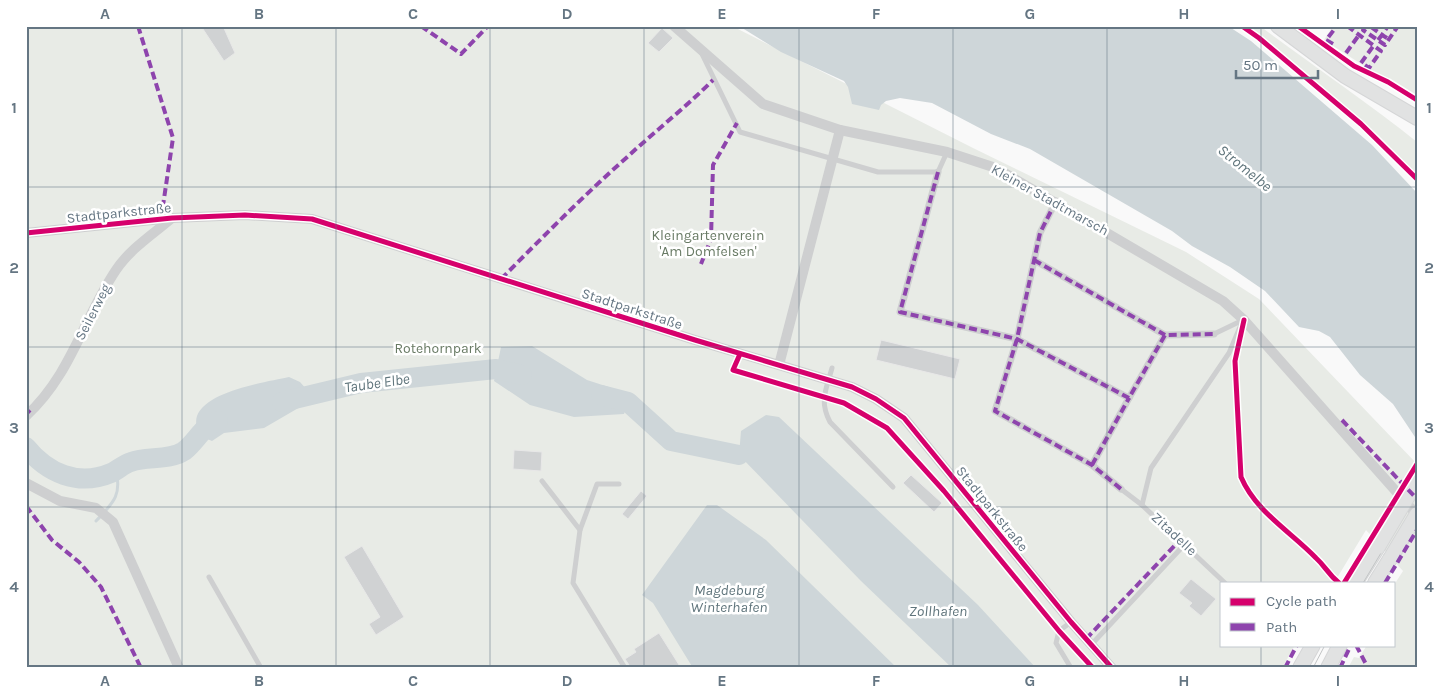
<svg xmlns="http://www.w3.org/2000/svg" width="1443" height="694" viewBox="0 0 1443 694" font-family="Karla,sans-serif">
  <rect width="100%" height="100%" fill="#f9f9f9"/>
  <g fill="#e8ebe6">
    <path d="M26,26H732L973,148L1186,252L1259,299L1417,464V668H1348L1354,657L1359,658L1367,645H1394V585L1403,571L1366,530L1334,583H1222V645H1295L1282,668H26Z"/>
    <path d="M1247,26H1260C1312,65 1366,101 1417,142V176L1379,136Z"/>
    <path d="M1333,26H1417V100L1324,40Z"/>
  </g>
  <g fill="#ced6d9">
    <path d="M739,26H1228L1251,41L1372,145L1417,193V440L1393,404L1360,375L1330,337L1319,331L1299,327L1265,291L1230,267L1192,246L1172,231L1030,149L991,134L932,103L900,98L886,101L881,105L879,110L852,104L848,87L844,81L781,52Z"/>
    <path d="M532,346L587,380L621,391L628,402L624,414L574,417L530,405L494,381L501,347Z"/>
    <path d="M289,377L300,382L308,391L307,403L264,428L224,433L212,441L198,435C197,429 195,422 197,416C206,391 266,382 289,377Z"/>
    <path d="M766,415L779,417L978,605L1036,668H952L861,581L739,455L741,431Z"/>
    <path d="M707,505H717L766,540L897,668H693L653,603L642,595Z"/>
  </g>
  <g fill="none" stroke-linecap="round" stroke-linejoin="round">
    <path stroke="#ced6d9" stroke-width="3" d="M96,521C113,503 122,496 116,470"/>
    <g stroke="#ced6d9" stroke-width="20">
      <path d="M601,395L628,402L671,441L739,455"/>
      <path d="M282,402L361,383L496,369L522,375"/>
      <path d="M26,447C47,473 78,487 111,473C118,470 124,464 131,462C147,456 169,461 184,451C197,441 202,426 218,421"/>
    </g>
  </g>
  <g fill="#d0d2d3" stroke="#e8e8e8">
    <path d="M201,26H223L235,53L224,61Z"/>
    <path d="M662,28L673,38L659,52L648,43Z"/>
    <path d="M881,340L960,359L955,379L876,360Z"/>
    <path d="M514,450L542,452L541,471L513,469Z"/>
    <path d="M911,475L942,503L934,512L903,483Z"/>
    <path d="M641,491L647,496L628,519L622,514Z"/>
    <path d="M362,546L404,617L376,635L369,624L380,617L344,557Z"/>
    <path d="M1191,579L1216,599L1201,616L1189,606L1192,603L1179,593Z"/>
    <path d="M659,633L681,668H631L625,659L636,652L634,649Z"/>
  </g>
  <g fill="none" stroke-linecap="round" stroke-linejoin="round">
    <defs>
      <g id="secondary">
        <path d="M1278,26L1345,76L1417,118"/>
        <path d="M1355,583L1378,547"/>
        <path d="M1375,583L1390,559"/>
        <path d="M1300,668L1313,645"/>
        <path d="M1328,668L1340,645"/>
      </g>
    </defs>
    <use href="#secondary" stroke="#d5d6d7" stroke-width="16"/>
    <g stroke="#cecfd0" stroke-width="5">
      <path d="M702,54L740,132L878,172H938L947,152"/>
      <path d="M1214,334L1243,320"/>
      <path d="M832,368C826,390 819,401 830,422L893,487"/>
      <path d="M542,481L580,530L573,583L625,668"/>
      <path d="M1121,489L1142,505L1225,583"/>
      <path d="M1142,505L1151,468L1229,353L1243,320"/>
      <path d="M580,530L597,484H619"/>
      <path d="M209,577L261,668"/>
      <path d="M1071,622L1059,631L1056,643L1071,668"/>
      <path d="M1091,645L1185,544"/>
    </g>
    <g stroke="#cecfd0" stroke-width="7">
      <path d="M938,172L900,312L1017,339L1129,398L1165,335L1214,334"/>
      <path d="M1056,201L1040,233L1017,339L995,411L1092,465L1121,489"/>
      <path d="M1034,260L1165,335"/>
      <path d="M1092,465L1129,398"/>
    </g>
    <g stroke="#cecfd0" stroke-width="10">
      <path d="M674,26L763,104L840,130L947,152L996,168L1223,301L1244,320L1417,515"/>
      <path d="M26,233L172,218L245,215L312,219L695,340L852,387L876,399L904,418L1071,622L1112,668"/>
      <path d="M779,365L840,130"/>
      <path d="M26,416C71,375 83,319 116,270C130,249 152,235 172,218"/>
      <path d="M26,483L60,501L96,508L113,522L179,668"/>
    </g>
    <use href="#secondary" stroke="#e1e2e2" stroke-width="14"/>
    <g stroke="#c3c5c6" stroke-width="1">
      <path d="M1363,583L1417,493"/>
      <path d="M1313,668L1325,645"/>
    </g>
    <defs>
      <g id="secondary-bridge">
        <path d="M1378,547L1417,481"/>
        <path d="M1390,559L1417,514"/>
      </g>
    </defs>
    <use href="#secondary-bridge" stroke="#d5d6d7" stroke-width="16" stroke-linecap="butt"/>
    <use href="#secondary-bridge" stroke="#e1e2e2" stroke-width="14"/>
    <g stroke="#8e44ad" stroke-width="4" stroke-dasharray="8 4" stroke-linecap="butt">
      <path d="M138,26L173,138L161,219"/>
      <path d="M421,26L461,54L488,26"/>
      <path d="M1347,26L1381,51L1369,68L1362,63"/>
      <path d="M1365,26L1363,30L1385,45L1398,26"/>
      <path d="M1416,26L1417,27"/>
      <path d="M1371,27L1382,35L1378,40"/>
      <path d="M1387,38L1382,35L1388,26"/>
      <path d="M1333,44L1326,40L1337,26"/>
      <path d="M1346,53L1359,35"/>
      <path d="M1361,63L1374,45"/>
      <path d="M938,172L900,312L1017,339L1129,398L1165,335L1214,334"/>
      <path d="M1056,201L1040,233L1017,339L995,411L1092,465L1121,489"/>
      <path d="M1034,260L1165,335"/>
      <path d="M701,264L711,239L713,165L737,123"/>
      <path d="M501,279C542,238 582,197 625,159C654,132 685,108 713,80"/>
      <path d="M26,409L30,413"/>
      <path d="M1342,420L1417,499"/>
      <path d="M1092,465L1129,398"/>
      <path d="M26,506L52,540L79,562L101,587L141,668"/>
      <path d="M1385,583L1417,530"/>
      <path d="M1086,639L1180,540"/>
      <path d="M1356,645L1368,668"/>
      <path d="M1285,668L1297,645"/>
      <path d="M1340,668L1351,645"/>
    </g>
    <defs>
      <g id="cycleway">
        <path d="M1242,26L1259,38L1361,124L1417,179"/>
        <path d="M1298,26L1354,66L1388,82L1417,100"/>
        <path d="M26,233L172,218L245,215L312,219L695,340L852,387L876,399L904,418L1071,622L1112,668"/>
        <path d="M1244,320L1235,361L1241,477C1256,512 1290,531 1316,558C1326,567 1327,573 1339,583"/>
        <path d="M740,354L733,370L844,403L887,428L944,491L1059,631L1093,668"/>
        <path d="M1344,583L1417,464"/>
      </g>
    </defs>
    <use href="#cycleway" stroke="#fff" stroke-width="8"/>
    <use href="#cycleway" stroke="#d6006c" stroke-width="5"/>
  </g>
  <path fill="none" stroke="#657683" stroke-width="1" stroke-opacity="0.55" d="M182,26V668M336,26V668M490,26V668M644,26V668M799,26V668M953,26V668M1107,26V668M1261,26V583M26,187H1417M26,347H1417M26,507H1417M1261,645V668"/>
  <g text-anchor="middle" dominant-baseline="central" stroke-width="5" stroke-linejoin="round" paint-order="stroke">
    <g font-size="14" fill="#657683" stroke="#fff">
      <text transform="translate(1050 200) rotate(29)">Kleiner Stadtmarsch</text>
      <text transform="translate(119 213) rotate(-6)">Stadtparkstraße</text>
      <text transform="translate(632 309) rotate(18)">Stadtparkstraße</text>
      <text transform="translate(93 312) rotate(-63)">Seilerweg</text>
      <text transform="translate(992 509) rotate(51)">Stadtparkstraße</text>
      <text transform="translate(1174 534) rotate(43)">Zitadelle</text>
    </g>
    <g font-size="14" fill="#687a64" stroke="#fff">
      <text x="708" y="235">Kleingartenverein<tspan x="708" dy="16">'Am Domfelsen'</tspan></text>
      <text x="438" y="348">Rotehornpark</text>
    </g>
    <g font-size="15" font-style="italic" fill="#60757c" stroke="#fff">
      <text transform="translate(1245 168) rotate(39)">Stromelbe</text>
      <text transform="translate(377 383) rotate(-8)">Taube Elbe</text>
      <text x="729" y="590">Magdeburg<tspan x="729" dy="17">Winterhafen</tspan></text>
      <text x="938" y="611">Zollhafen</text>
    </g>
  </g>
  <rect width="1443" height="694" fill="none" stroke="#ffffff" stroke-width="55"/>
  <rect x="1220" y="582" width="175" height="65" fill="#ffffff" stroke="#c1c8cd"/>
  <rect x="1230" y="598" width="25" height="8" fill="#d6006c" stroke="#c1c8cd"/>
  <text x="1266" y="606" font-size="15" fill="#657683">Cycle path</text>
  <rect x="1230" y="623" width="25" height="8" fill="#8e44ad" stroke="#c1c8cd"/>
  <text x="1266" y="632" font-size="15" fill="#657683">Path</text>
  <path d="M1236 70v8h82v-8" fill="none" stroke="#657683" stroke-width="2.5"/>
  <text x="1243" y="70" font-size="15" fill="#657683" stroke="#ffffff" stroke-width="4" paint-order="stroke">50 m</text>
  <rect x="28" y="28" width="1388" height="638" fill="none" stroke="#657683" stroke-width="2"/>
  <g font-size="16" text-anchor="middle" font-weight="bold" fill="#657683">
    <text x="105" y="19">A</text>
    <text x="259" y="19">B</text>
    <text x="413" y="19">C</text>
    <text x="567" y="19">D</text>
    <text x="722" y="19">E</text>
    <text x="876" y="19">F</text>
    <text x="1030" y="19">G</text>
    <text x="1184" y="19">H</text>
    <text x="1338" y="19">I</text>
    <text x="14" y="113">1</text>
    <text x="1429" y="113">1</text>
    <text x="14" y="273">2</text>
    <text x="1429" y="273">2</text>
    <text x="14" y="433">3</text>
    <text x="1429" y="433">3</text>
    <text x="14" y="592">4</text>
    <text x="1429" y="592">4</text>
    <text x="105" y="686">A</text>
    <text x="259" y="686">B</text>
    <text x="413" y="686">C</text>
    <text x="567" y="686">D</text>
    <text x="722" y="686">E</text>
    <text x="876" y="686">F</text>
    <text x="1030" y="686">G</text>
    <text x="1184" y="686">H</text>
    <text x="1338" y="686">I</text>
  </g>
</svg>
